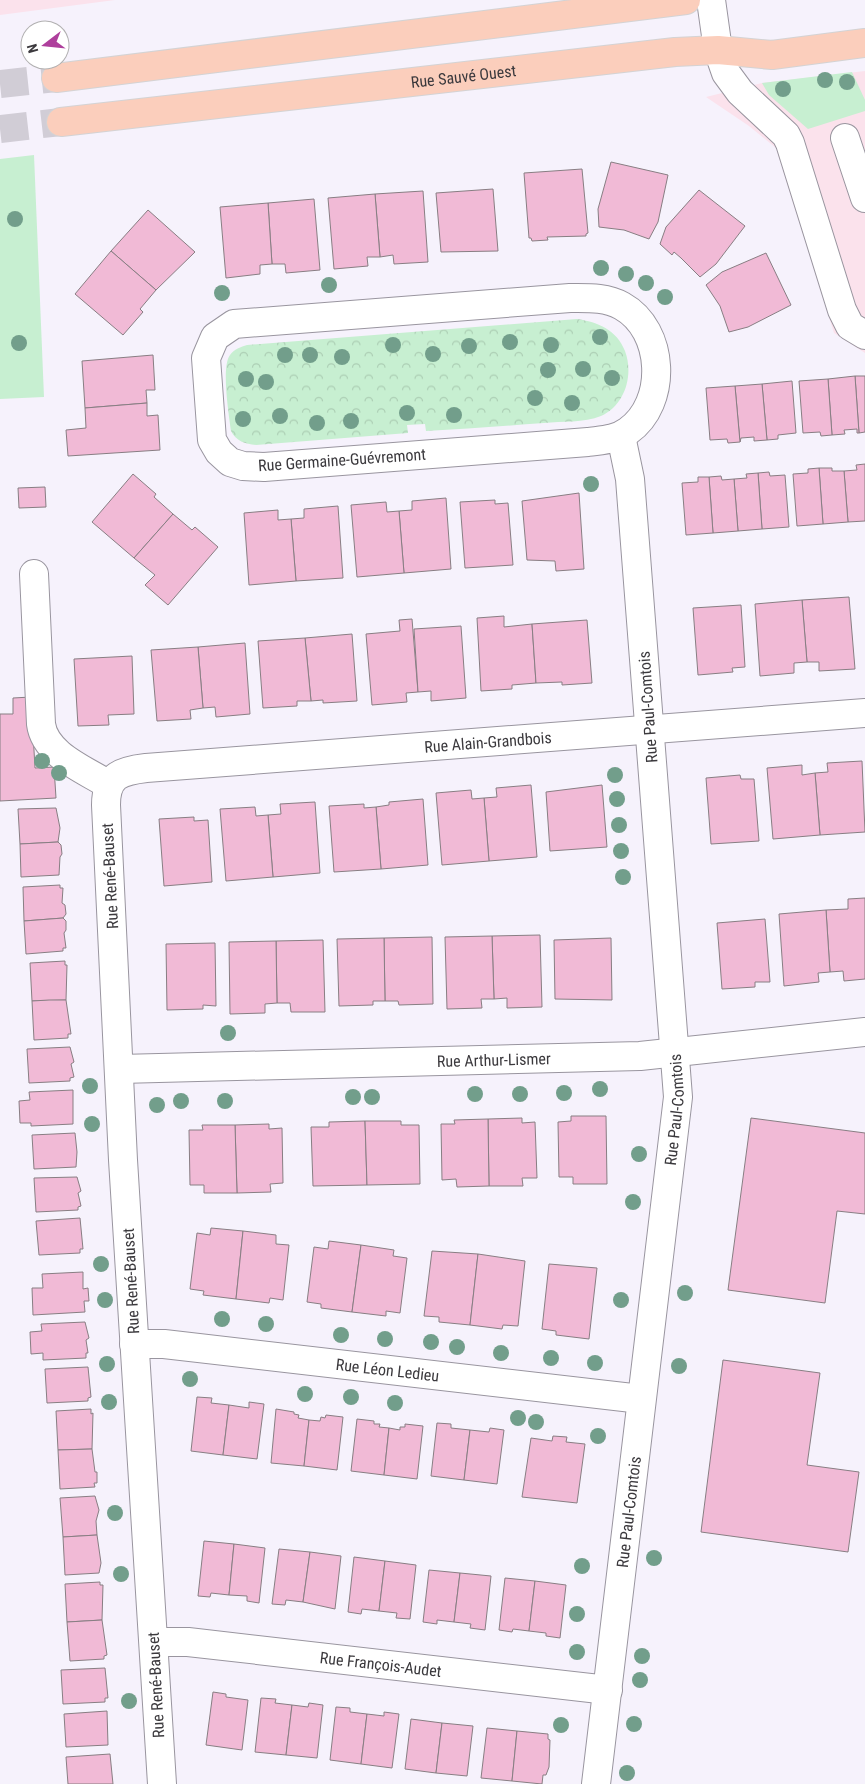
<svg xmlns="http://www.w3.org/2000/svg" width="865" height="1784" viewBox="0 0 865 1784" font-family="'Roboto Condensed',sans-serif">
  <defs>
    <pattern id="forest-crowns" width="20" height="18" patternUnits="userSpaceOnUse" patternTransform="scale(1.25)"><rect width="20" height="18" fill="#c7efd1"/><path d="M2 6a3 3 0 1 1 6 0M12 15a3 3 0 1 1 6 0" fill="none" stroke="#acceb4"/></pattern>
  </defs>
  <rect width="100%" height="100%" fill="#f6f2fc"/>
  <g fill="#fbe2ec">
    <path d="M0,0H115L0,15Z"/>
    <path d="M865,71V353L834,333L776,148L749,126L706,97L762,83Z"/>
  </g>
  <g fill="#c7efd1">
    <path d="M852,72L865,100V111L808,129L769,95L762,83Z"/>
    <path d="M34,155L44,397L0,399V159Z"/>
  </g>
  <path fill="url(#forest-crowns)" d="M577,319C598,322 617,330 625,351C634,375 625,405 601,416C584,423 562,421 544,423C504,426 465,429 426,431L425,424L407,425L408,433L256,445C245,444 236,441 231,431C229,415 221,367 230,355C234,349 241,347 247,345Z"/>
  <g fill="#f1bad6" stroke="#887e83">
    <path d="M611,162L668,175L658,222L649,239L624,230L599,227L598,209Z"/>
    <path d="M582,169L588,233L586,234V236L547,237L548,240L532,241L531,238H529L524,173Z"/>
    <path d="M493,189L498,251L441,252L436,193Z"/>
    <path d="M699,190L745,226L716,264L700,277L681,258L674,252L672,255L660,244L666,227Z"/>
    <path d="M423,191L428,262L394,264L393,255L380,257L375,194Z"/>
    <path d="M375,194L380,257H367L368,266L334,269L328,198Z"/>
    <path d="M314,199L320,270L286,273L285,264H272L268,203Z"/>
    <path d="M268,203L272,264L260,265V274L226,278L220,207Z"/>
    <path d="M148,210L195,252L156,290L111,251Z"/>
    <path d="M111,251L156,290L140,309L143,312L123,335L75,294Z"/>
    <path d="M766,253L791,305L748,327L729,332L720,306L706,285L722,272Z"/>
    <path d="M153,355L155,390H146L147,403L85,408L82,361Z"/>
    <path d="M855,376H865V432L859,433Z"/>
    <path d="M855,376L859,433H857V429L844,430L845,434L832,435L828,379Z"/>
    <path d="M828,379L832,435L821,436L820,432L803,433L799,381Z"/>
    <path d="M792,381L796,433L778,435V439L767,440L762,384Z"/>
    <path d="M762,384L767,440L754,441V437L741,438L740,442L735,386Z"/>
    <path d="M735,386L740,442L728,443L727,439L710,440L706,388Z"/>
    <path d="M147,403V416L158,415L160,450L68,456L66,430L86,428L85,408Z"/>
    <path d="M865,464V521L848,522L844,471L857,470L856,465Z"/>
    <path d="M819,468H832V471H844L848,522L823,524Z"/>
    <path d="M819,468L823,524L797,526L793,474L808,473V469Z"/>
    <path d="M769,472L770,476L785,475L789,527L762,529L758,473Z"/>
    <path d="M758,473L762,529L738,531L734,479L747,478L746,474Z"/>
    <path d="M133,474L156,494L154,497L173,514L134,558L92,522Z"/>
    <path d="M721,476L722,480L734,479L738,531L713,533L709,477Z"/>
    <path d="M698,477H709L713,533L686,535L682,483L698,482Z"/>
    <path d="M45,487L46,507L19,508L18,488Z"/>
    <path d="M579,493L584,569L556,571L555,561L527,560L522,501Z"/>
    <path d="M446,498L451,569L404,573L399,511L412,510V501Z"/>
    <path d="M495,500V504L508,503L513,565L465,568L460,502Z"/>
    <path d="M386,502L387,512L399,511L404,573L357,577L351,505Z"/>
    <path d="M338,506L343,578L296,581L291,519L304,518V509Z"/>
    <path d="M278,510V520L291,519L296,581L249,585L244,513Z"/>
    <path d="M173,514L192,530L195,527L218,547L168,605L145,585L155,575L134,558Z"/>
    <path d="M849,597L855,669L819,671V662H807L802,600Z"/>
    <path d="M802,600L807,662L794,663V673L760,676L755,604Z"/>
    <path d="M741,605L745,667L732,668L733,672L698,675L693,608Z"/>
    <path d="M504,616V627L532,624L536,683L512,685V689L481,691L477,618Z"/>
    <path d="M412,619L418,692L406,693L407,702L372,705L366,634L400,631L399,620Z"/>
    <path d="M587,620L592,683L562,685V682L536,683L532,624Z"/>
    <path d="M461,626L466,698L431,701V691L418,692L414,629Z"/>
    <path d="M352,634L357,701L323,703V700L311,701L305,638Z"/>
    <path d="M305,638L311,701H297V706L263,708L258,641Z"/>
    <path d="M245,643L250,714L216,717L215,707L203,708L198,647Z"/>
    <path d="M198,647L203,708L190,710L191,719L157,721L151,650Z"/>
    <path d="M132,656L134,714L108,715L109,725L78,726L74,659Z"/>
    <path d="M31,697L35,768L54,767L56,798L0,801V714H13V698Z"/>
    <path d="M862,761L865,832L820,835L815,773L828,772L827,763Z"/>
    <path d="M802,765V775L815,773L820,835L773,839L767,768Z"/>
    <path d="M740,775L741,779H754L759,841L711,844L706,778Z"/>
    <path d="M531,785L537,857L489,861L484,798L497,797L496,788Z"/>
    <path d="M602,785L607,847L550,851L546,792Z"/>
    <path d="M471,790L472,799L484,798L489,861L442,865L436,793Z"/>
    <path d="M423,799L428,865L381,869L376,807L389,805V802Z"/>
    <path d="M315,802L320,873L273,877L268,815L281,814L280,804Z"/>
    <path d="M364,804V808L376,807L381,869L334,872L329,806Z"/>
    <path d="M255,807L256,816L268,815L273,877L226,881L220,809Z"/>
    <path d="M56,808L60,828L58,842L20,844L18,809Z"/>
    <path d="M194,817V821L208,820L212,882L164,886L159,819Z"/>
    <path d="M58,842L61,845L62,854L60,857L59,875L21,877L20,844Z"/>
    <path d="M60,885V888H63L62,903L65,905L66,914L63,918L24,921L23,887Z"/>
    <path d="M865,898V979L844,981L843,971L830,972L826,910L848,909V899Z"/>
    <path d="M826,910L830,972L818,973L819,982L784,986L779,914Z"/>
    <path d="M63,918L66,921V930L64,933L66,948H63V951L26,954L24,921Z"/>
    <path d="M765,919L770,982H755V987L722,989L717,923Z"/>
    <path d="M540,935L542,1007L507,1008V998L494,999L492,936Z"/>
    <path d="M492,936L494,999H481L482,1008L447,1009L445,937Z"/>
    <path d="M432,937L433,1004L399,1005L398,1001H385L384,938Z"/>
    <path d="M384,938L385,1001H373V1005L339,1006L337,939Z"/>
    <path d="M611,938L612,1000L555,999L554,940Z"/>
    <path d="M323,940L325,1012H291L290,1003H277L276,941Z"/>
    <path d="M276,941L277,1003L265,1004V1013L230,1014L229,942Z"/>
    <path d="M215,943L216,1006L203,1005V1009L167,1010L166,944Z"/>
    <path d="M65,961V965H67L66,1000L32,1001L30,963Z"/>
    <path d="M49,1000H66L71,1034H68V1038L34,1040L32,1001Z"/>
    <path d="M70,1047L74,1062L71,1064L74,1077L70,1078V1081L29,1083L27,1049Z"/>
    <path d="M73,1090V1124L31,1126V1123H20L19,1101L30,1100L29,1092Z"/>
    <path d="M571,1116H606L607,1184H573V1177H559L558,1122L571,1121Z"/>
    <path d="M522,1118V1123L535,1122L537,1178H522L523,1186H489L488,1119Z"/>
    <path d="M751,1118L865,1133V1214L837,1211L825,1303L728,1290Z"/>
    <path d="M488,1119L489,1186L457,1187L456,1179L442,1180L441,1124H455L454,1120Z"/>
    <path d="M365,1121L367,1185L313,1186L311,1127H329V1122Z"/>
    <path d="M365,1121H401V1125H419L420,1184L367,1185Z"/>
    <path d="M269,1124V1129L282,1128L283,1183L270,1184L271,1192L237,1193L235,1125Z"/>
    <path d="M202,1125H235L237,1193H204V1185H190L189,1130H203Z"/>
    <path d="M75,1133L77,1152L76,1167L34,1169L32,1135Z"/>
    <path d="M77,1177L81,1191L78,1193L81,1206L78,1207V1210L36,1212L34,1178Z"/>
    <path d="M80,1218L83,1249H80V1253L39,1255L36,1221Z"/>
    <path d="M211,1228L243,1231L236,1299L203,1295L204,1291L190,1289L197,1233L210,1235Z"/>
    <path d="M243,1231L276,1235V1244L289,1245L283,1300L270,1298L269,1303L236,1299Z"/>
    <path d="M329,1241L361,1245L352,1312L321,1308V1304L307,1302L314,1247L328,1249Z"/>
    <path d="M361,1245L394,1250L393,1256L407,1258L400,1313L386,1311V1316L352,1312Z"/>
    <path d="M432,1251L478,1254L470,1325L439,1322V1317L424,1316Z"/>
    <path d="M478,1254L525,1261L518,1326L503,1325L502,1329L470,1325Z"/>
    <path d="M549,1264L597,1268L589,1339L556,1335V1331L542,1329Z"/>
    <path d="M83,1272V1289L88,1288L89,1301H84L85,1312L33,1315L32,1288H43L42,1274Z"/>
    <path d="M85,1322L89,1338L86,1340L88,1353H86V1358L43,1360V1353L31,1354L30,1332L42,1331L41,1324Z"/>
    <path d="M723,1360L820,1373L807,1465L859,1472L848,1552L701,1532Z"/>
    <path d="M88,1367L91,1397L88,1398V1401L47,1403L45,1369Z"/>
    <path d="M197,1397L212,1398L211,1403L229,1405L223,1455L191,1451Z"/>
    <path d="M249,1402L264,1404L257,1459L223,1455L229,1405L249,1408Z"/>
    <path d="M91,1409V1414L93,1413L92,1449L58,1450L56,1411Z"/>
    <path d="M276,1409L294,1412V1414L299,1415L298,1418L309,1420L304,1466L271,1463Z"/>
    <path d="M326,1415L343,1417L337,1470L304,1466L309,1420L320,1421L321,1417L325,1418Z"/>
    <path d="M357,1419L374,1421V1424H380L379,1427L389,1428L384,1475L351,1471Z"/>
    <path d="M437,1423L451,1424V1428L470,1430L464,1480L431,1476Z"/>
    <path d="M405,1424L423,1426L417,1479L384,1475L389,1428L400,1430V1427H405Z"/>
    <path d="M490,1428L504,1430L497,1484L464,1480L470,1430L489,1432Z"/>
    <path d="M553,1436L567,1437L566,1442L585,1444L577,1503L522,1497L531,1438L552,1441Z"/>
    <path d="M92,1449L95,1472H97V1483H94L95,1487L60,1489L58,1450Z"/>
    <path d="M95,1496L99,1510L96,1521L97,1535L63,1537L60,1498Z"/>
    <path d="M97,1535L101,1563L99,1573L65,1575L63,1537Z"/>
    <path d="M204,1541L234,1544L229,1595L211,1593L210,1597L198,1596Z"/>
    <path d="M234,1544L265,1548L259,1603L247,1601V1596L229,1595Z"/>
    <path d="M279,1549L310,1552L303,1602L286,1600L285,1605L272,1604Z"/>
    <path d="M310,1552L341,1556L335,1609L303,1602Z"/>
    <path d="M354,1557L385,1561L379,1611L362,1609L361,1614L348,1612Z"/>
    <path d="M385,1561L416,1565L410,1619L396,1618L397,1613L379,1611Z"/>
    <path d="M429,1570L460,1573L454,1622L437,1620V1624L423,1622Z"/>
    <path d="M460,1573L491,1576L485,1630L470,1628L471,1624L454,1622Z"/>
    <path d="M505,1578L535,1581L529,1631L513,1629L512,1632L499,1630Z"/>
    <path d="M535,1581L566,1585L560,1638L546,1636V1633L529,1631Z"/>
    <path d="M100,1582V1585H103L102,1620L67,1622L65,1584Z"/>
    <path d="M102,1620L107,1655L104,1656V1659L70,1661L67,1622Z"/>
    <path d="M105,1668L108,1698H105V1702L63,1704L61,1670Z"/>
    <path d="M213,1692L226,1694V1697L248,1700L242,1750L206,1745Z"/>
    <path d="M261,1698L276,1699L275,1703L292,1705L286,1755L255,1752Z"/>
    <path d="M309,1703L323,1705L317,1758L286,1755L292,1705L308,1707Z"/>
    <path d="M336,1707L350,1708V1712L367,1714L361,1764L330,1760Z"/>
    <path d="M107,1711L108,1745L66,1747L64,1714Z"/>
    <path d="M384,1712L399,1714L392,1768L361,1764L367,1714L384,1716Z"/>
    <path d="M411,1719L442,1723L436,1773L405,1769Z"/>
    <path d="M442,1723L473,1726L467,1776L436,1773Z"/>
    <path d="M487,1728L517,1731L512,1781L481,1778Z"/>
    <path d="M517,1731L548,1734V1739L550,1740L549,1767L546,1775H543L542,1784L512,1781Z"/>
    <path d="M110,1754L113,1784H68L66,1757Z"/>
  </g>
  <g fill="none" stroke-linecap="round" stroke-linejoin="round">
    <g stroke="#d1cdd6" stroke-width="28" stroke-dasharray="28 14" stroke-linecap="butt">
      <path d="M0,84L56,78"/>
      <path d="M0,129L61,122"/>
    </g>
    <defs>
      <g id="minor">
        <path d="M711,0L718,50L726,73L740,92L786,135L790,143L842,310L850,326L865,335"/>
        <path d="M845,138L865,198"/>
        <path d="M570,298C588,298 606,297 622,306C665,330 668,403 628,431C616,440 602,440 588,442L264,467L243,466L230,462L219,452L212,440L206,358L215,337L234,324Z"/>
        <path d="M34,574L41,724C45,755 86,770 109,785"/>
        <path id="s1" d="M120,1069L640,1056L865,1032"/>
        <path id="s2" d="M134,1344H164L641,1399"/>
        <path id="s3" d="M154,1642H188L608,1690"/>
        <path id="s4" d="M162,1784L123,1160L106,805C106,776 120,771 146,768L865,713"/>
        <path id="s5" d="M596,1784L678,1097L630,479L621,436"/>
      </g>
      <g id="major">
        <path d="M56,78L686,0"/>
        <path id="s6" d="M61,122L675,52L718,50L772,55L865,43"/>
      </g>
    </defs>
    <use href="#minor" stroke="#99959f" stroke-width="30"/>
    <use href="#major" stroke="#d4d3d4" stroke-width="30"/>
    <use href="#minor" stroke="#fff" stroke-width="28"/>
    <use href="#major" stroke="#fbcebc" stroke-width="28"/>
  </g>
  <g fill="#729e8b">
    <circle cx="825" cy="80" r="8"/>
    <circle cx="847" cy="82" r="8"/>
    <circle cx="783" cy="89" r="8"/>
    <circle cx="15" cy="219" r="8"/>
    <circle cx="601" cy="268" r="8"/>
    <circle cx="626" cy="274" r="8"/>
    <circle cx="646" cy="283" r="8"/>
    <circle cx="329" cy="285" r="8"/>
    <circle cx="222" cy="293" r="8"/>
    <circle cx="665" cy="297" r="8"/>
    <circle cx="600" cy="337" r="8"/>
    <circle cx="510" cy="342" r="8"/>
    <circle cx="19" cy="343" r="8"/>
    <circle cx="393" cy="345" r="8"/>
    <circle cx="551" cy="345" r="8"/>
    <circle cx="469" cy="346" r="8"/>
    <circle cx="433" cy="354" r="8"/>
    <circle cx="285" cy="355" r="8"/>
    <circle cx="310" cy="355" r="8"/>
    <circle cx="342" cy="357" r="8"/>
    <circle cx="583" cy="369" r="8"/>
    <circle cx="548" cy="370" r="8"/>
    <circle cx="612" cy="378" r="8"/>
    <circle cx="246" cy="379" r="8"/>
    <circle cx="266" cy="382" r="8"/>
    <circle cx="535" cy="398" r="8"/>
    <circle cx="572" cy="403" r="8"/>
    <circle cx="407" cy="413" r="8"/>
    <circle cx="454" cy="415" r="8"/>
    <circle cx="280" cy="416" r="8"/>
    <circle cx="243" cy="419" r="8"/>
    <circle cx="351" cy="421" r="8"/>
    <circle cx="317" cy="423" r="8"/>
    <circle cx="591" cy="484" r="8"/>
    <circle cx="42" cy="761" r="8"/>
    <circle cx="59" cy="773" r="8"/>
    <circle cx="615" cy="775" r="8"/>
    <circle cx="617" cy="799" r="8"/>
    <circle cx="619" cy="825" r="8"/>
    <circle cx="621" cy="851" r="8"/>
    <circle cx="623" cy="877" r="8"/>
    <circle cx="228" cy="1033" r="8"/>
    <circle cx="90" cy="1086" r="8"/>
    <circle cx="600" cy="1089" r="8"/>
    <circle cx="564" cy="1093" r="8"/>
    <circle cx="475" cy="1094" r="8"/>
    <circle cx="520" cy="1094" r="8"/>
    <circle cx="353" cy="1097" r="8"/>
    <circle cx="372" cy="1097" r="8"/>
    <circle cx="181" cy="1101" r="8"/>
    <circle cx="225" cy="1101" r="8"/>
    <circle cx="157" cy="1105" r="8"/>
    <circle cx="92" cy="1124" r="8"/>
    <circle cx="639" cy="1154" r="8"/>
    <circle cx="633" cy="1202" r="8"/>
    <circle cx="101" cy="1264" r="8"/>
    <circle cx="685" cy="1293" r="8"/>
    <circle cx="105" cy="1300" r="8"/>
    <circle cx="621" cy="1300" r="8"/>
    <circle cx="222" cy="1319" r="8"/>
    <circle cx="266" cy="1324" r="8"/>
    <circle cx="341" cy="1335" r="8"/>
    <circle cx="385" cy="1339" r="8"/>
    <circle cx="431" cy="1342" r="8"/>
    <circle cx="457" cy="1347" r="8"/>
    <circle cx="501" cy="1353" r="8"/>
    <circle cx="551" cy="1358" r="8"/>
    <circle cx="595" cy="1363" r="8"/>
    <circle cx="107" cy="1364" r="8"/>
    <circle cx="679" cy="1366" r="8"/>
    <circle cx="190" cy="1379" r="8"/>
    <circle cx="305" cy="1394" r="8"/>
    <circle cx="351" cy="1397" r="8"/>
    <circle cx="109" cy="1402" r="8"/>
    <circle cx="395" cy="1403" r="8"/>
    <circle cx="518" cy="1418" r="8"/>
    <circle cx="536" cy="1422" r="8"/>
    <circle cx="598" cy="1436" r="8"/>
    <circle cx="115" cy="1513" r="8"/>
    <circle cx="654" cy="1558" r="8"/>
    <circle cx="582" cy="1566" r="8"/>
    <circle cx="121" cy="1574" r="8"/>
    <circle cx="577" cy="1614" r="8"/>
    <circle cx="577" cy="1652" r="8"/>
    <circle cx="642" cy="1656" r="8"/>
    <circle cx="640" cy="1680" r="8"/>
    <circle cx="129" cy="1701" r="8"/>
    <circle cx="634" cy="1724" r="8"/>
    <circle cx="561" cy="1725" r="8"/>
    <circle cx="627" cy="1773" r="8"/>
  </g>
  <g text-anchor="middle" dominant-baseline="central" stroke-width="4.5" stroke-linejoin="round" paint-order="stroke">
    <g font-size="16" fill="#3b393d" stroke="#fff">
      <text stroke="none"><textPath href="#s6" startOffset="405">Rue Sauvé Ouest</textPath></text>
      <text transform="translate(342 460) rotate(-4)">Rue Germaine-Guévremont</text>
      <text transform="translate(648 707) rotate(-94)">Rue Paul-Comtois</text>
      <text stroke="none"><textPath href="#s4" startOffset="1386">Rue Alain-Grandbois</textPath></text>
      <text transform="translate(110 876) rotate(-93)">Rue René-Bauset</text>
      <text stroke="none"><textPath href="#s1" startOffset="374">Rue Arthur-Lismer</textPath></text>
      <text stroke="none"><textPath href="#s5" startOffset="679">Rue Paul-Comtois</textPath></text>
      <text transform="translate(131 1281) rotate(-93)">Rue René-Bauset</text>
      <text stroke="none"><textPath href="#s2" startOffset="255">Rue Léon Ledieu</textPath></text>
      <text stroke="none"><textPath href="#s5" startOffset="274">Rue Paul-Comtois</textPath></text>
      <text stroke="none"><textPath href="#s3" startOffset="228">Rue François-Audet</textPath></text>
      <text transform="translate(156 1685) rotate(-93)">Rue René-Bauset</text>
    </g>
  </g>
  <g transform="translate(45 45) rotate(254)"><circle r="24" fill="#ffffff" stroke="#b1b0b1"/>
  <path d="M0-4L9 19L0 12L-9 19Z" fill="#ae3f9c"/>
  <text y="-8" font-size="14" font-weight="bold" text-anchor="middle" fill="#3b393d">N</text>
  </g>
</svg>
